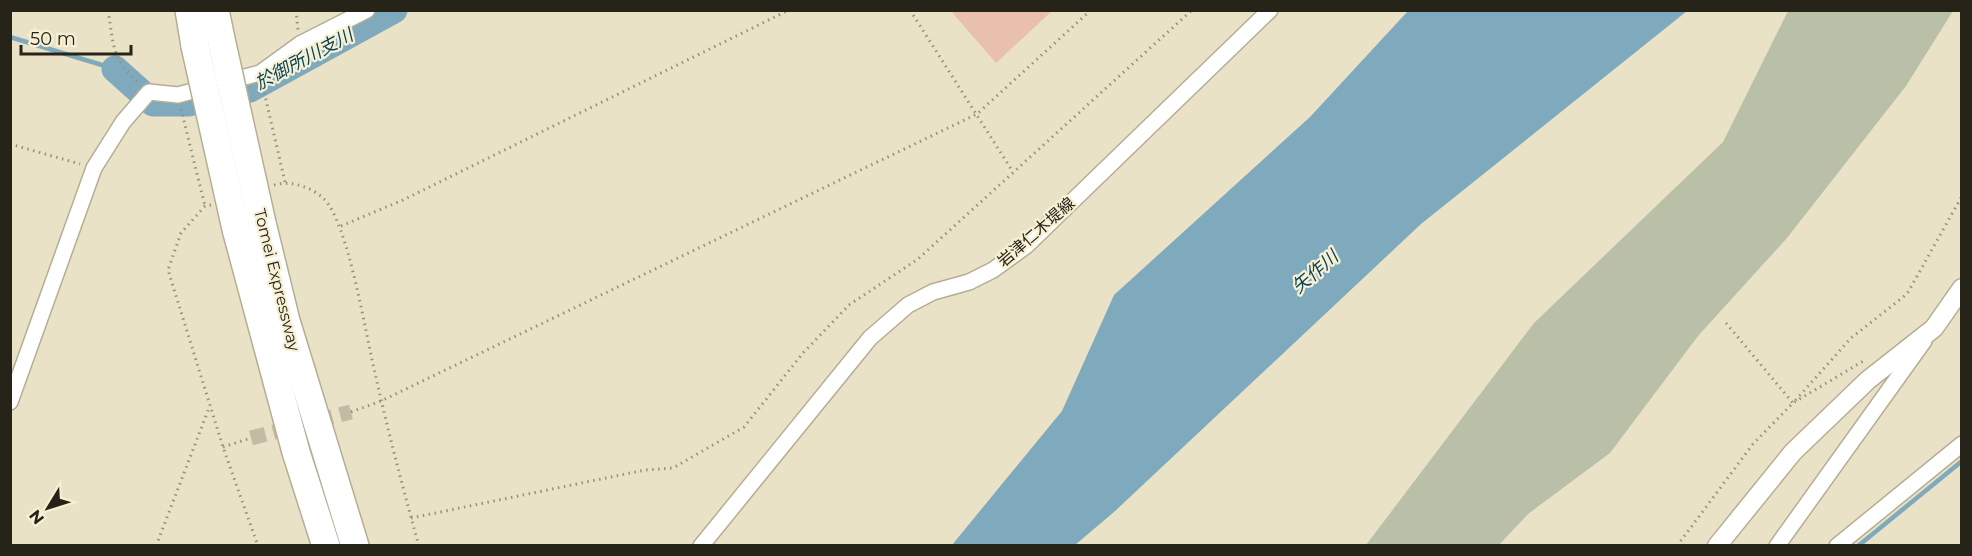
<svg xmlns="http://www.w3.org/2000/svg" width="1972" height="556" viewBox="0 0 1972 556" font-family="Montserrat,'Noto Sans JP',sans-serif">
  <rect width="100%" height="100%" fill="#eae2c7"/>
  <path fill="#bac0a8" d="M1788,11H1953L1906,86L1787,238L1698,336L1610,453L1528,514L1499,545H1366L1534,323L1723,142Z"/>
  <path fill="#7fa9bd" d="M1408,11H1687L1421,224L1114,512L1075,545H952L1062,411L1114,295L1310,117Z"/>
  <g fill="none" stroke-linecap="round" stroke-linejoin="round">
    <g stroke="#7fa9bd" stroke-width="4.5">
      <path d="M10,37L115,69"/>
      <path d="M1858,546L1962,461"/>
    </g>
    <path stroke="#7fa9bd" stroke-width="27" d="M115,69L153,103H188L250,89L394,10"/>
  </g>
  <path fill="#e9bfad" d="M950,10H1053L996,63Z"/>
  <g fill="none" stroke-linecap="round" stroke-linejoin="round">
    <path stroke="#c3bca4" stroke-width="15" stroke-dasharray="15 8" stroke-linecap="butt" d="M251,438L351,412"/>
    <defs>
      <g id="minor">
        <path d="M10,402L94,168L123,122L149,92L178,95L260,73L300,44L367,10"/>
        <path d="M701,546L870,338L908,305L933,292L969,282L993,270L1026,246L1270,10"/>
        <path d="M1777,546L1924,341"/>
        <path d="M1837,546L1962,444"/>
      </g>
      <path id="tertiary" d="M1717,546L1793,452L1868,380L1934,328L1962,288"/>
      <g id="motorway">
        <path d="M189,10L195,46"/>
        <path d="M215,10L221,39"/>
        <path d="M262,223L286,321L355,546"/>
        <path d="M236,229L296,452L326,546"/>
      </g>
    </defs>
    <use href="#minor" stroke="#b5ae94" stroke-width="18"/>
    <use href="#tertiary" stroke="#b5ae94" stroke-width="21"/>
    <use href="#motorway" stroke="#b5ae94" stroke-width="30"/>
    <g stroke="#97917d" stroke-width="3" stroke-dasharray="1.5 4.5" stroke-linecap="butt">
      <path d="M108,10C114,46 111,58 139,83"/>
      <path d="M296,10L298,30"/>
      <path d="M910,10L1013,172"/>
      <path d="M263,87L285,182"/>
      <path d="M181,109L205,206"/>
      <path d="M10,144L80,164"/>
      <path d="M274,185C290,180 312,187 324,199C348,222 366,336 375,373C388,431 403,489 419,546"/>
      <path d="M211,205L205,206L181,233L168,270L223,447L258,546"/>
      <path d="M341,226L403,200L789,10"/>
      <path d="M1726,323L1793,403L1851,338L1907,294L1962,196"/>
      <path d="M351,412L381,401L977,114L1091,10"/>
      <path d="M223,447L251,438"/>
      <path d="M411,518L645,470L673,468L744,427L803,353L849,305L918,259L1192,10"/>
      <path d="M156,546L209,408"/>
      <path d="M1677,546L1753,444L1793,403L1865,360"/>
    </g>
    <use href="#minor" stroke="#fff" stroke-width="15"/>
    <use href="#tertiary" stroke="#fff" stroke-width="18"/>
    <use href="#motorway" stroke="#fff" stroke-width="27"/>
    <defs>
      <g id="motorway-bridge">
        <path d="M221,39L262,223"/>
        <path d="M195,46L236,229"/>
      </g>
    </defs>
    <use href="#motorway-bridge" stroke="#b5ae94" stroke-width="30" stroke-linecap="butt"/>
    <use href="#motorway-bridge" stroke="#fff" stroke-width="27"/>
  </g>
  <g text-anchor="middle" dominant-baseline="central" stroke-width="4.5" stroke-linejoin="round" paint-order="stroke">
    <g font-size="16" fill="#262319" stroke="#f7f0d4">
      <text transform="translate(1036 232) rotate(-41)">岩津仁木堤線</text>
      <text transform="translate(277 280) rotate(76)">Tomei Expressway</text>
    </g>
    <g font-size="18" font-style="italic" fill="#074358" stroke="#f7f0d4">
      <text transform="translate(304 59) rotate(-28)">於御所川支川</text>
      <text transform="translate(1315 272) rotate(-41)">矢作川</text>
    </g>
  </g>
  <rect width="1972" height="556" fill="none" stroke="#262319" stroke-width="24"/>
  <g transform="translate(48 508) rotate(232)" stroke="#f7f0d4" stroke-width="4.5" paint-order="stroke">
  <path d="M0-4.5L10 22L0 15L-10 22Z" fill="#262319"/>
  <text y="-9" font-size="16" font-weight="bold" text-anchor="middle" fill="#262319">N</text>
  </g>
  <path d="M21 45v9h110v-9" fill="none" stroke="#262319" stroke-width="3"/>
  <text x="30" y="45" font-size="18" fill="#262319" stroke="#f7f0d4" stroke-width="4.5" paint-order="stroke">50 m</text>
</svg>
